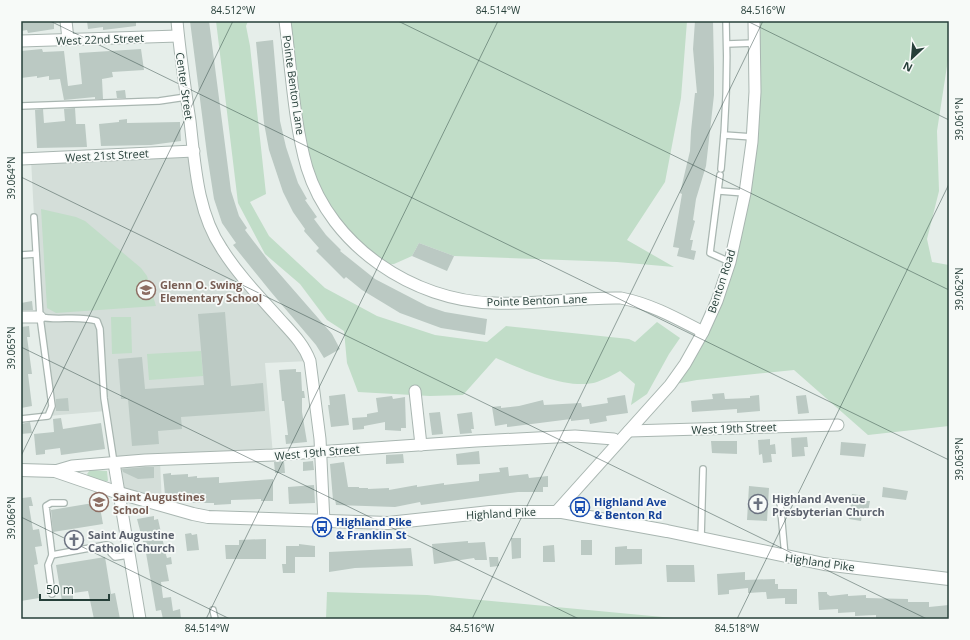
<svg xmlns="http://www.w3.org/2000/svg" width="970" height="640" viewBox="0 0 970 640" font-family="'Open Sans',sans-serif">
  <rect width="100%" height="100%" fill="#e6eeea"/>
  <path fill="#d4ded9" d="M194,151L207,224L310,361L265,363L273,455L160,460L162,506L119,493L106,411L48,416L52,406L36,254L31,159Z"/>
  <g fill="#c1ddc8">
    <path d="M216,21H248L246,26L250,46L266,194L250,202L269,236L325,288L377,316L435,335L487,342L506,326L629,339L635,342L657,322L680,338L669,354L647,394L631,405L635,384L620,371C613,375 605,379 597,382C569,391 522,369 496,358L463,395L430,396L358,392L347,363L344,331L327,320L300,284L265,254L238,203Z"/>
    <path d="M285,21H687L681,98L665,182L627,240L674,267L617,262L454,256L419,243L412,256L394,264L381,265L341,228L307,168Z"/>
    <path d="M754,21H946L949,28V53L937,131L939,191L927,239L932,262L949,265V426L868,435L794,370L697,380L670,385L717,301L745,193Z"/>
    <path d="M41,209L76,217L85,221L141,268L147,276L156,306L56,313L47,308Z"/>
    <path d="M111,317H131L132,353L112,354Z"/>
    <path d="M201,351L203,376L149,380L147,354Z"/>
    <path d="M90,470L107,471L108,481L105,482L89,477L87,474Z"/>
    <path d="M327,592L427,595L684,619H326Z"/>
  </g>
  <g fill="#bbc9c3">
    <path d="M21,21H54V29L28,33L27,30L21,31Z"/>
    <path d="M87,21H136V26L103,30V27L88,29Z"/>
    <path d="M190,21H209L231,191L239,216L247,228L245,230L271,264L332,334L340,349L324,358L316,345L271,292L233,245L236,243L222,223L214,199L207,154Z"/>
    <path d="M695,21H713L714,68V95L706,166L696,199L693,220L695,221L690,240H693L691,250L696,251L694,260L677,256L679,248L673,247L682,194L680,193L690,151L691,131L695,93H697L693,49Z"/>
    <path d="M273,40L280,121L286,147L298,183L307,199L305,200L317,217L314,219L326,235L341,250L340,251L375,279L427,306L445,312L487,319L485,335L441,328L400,313L362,290L346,277L344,279L316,251L319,248L304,231L305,229L293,212L283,192L269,150L264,123L256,42Z"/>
    <path d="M42,49L43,52L64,51L68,86L82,84L79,53L141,49L144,70L112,72L113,77L102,79L103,99H95V97L64,100L60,79L49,80V76L37,78V76L21,78V51Z"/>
    <path d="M125,90L126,98H117L116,91Z"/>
    <path d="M75,108L76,124H85L87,147L37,148L35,110L43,109L44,123L65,121L64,109Z"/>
    <path d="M127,119V123L180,122L181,141L151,145L101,146L99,124L119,122V120Z"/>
    <path d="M419,243L454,256L447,271L412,256Z"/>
    <path d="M32,301L33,310H21V303Z"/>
    <path d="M225,312L231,386L263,383L265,411L181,417L182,429L158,431L159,444L132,446L128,399H121L118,359L142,357L145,389L204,385L198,314Z"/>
    <path d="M29,326L30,337H27L32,374H28L32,406L21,408V327Z"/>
    <path d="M296,369V372H301L302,391H304L305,398H302V412L307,442L286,444L285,435H288L284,401H282L279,370Z"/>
    <path d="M724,393L725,399L750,398V396L759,395L760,411L737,413V409L692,412L691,401L713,399L712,394Z"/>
    <path d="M345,394L349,425L331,427L328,405H330L329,396Z"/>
    <path d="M625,395L628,413L606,416L607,421L590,424L589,419L571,421V419L507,427V424L495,426L492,407L501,406V408L519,406L543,400L544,405L581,403L582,407L608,403L607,398Z"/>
    <path d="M806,395L809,413L798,414L796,396Z"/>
    <path d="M392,396L393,399L405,397L406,428H401V431L385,430V422L364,426V429L353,430L352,418L367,417V414L378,412L376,398Z"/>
    <path d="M68,398L69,411H56V399Z"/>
    <path d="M440,412L443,434L432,435L429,413Z"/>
    <path d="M472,412L474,429H471L472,433L460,434L457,414Z"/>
    <path d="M61,418L63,429L101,423L105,449L61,455L60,448L45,450V454L36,455L34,434L54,432L53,419Z"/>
    <path d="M30,422L32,433L21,434V424Z"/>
    <path d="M807,437L808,447H804L805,456L792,457L791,438Z"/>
    <path d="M770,439V445L775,444L776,454H771L772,462L763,463L762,454L759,455L758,440Z"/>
    <path d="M711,441H737V454L712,453Z"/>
    <path d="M841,442L866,444L864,457L840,455Z"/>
    <path d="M479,451L480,464L457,465L456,454Z"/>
    <path d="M403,454L404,463L386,464V455Z"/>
    <path d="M284,461L285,473H275L274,462Z"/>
    <path d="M313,461L314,470L303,471V462Z"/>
    <path d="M344,462L348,487H359V488H368V489L389,488V490L417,485V487L444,483V485L479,481V474L500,472L499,468L508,467L509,476L528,474L529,478L548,476V487H543V492H518L421,505L420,502L395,507L336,505L335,499L333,500L330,464Z"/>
    <path d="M145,467H154V478L138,479L123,472L122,469Z"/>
    <path d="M171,473V475L188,474V477L197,476V478L219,477V483L273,479V501H261V499L231,500V504L214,505V503H192L191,500H181L180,494L165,495L163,474Z"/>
    <path d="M314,485L315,503L289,504L288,487Z"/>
    <path d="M749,486L769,488L767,521L747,520Z"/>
    <path d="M883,487L908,491L906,500L882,497Z"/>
    <path d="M852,494L865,496V501H870L868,512L863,511L861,521L849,519Z"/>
    <path d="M31,497L33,506H29L33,530L39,529L42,546L35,547L38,564L34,565L39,598L21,601V501L22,498Z"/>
    <path d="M99,502L103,524L53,532L51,510Z"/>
    <path d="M154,516V520L158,519L166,555L167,558L171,557L172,564L166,565L169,581L161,582L163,598L171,597L173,611L180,609L181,619H163L161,610L156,611L146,553L137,519Z"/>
    <path d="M191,533L192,535L197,534L199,550L187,551L185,534Z"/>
    <path d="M511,538H521V558L512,559Z"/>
    <path d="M266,539V559H226L225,545H239V540Z"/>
    <rect x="581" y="540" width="11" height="15"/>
    <path d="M468,541V543L485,542L487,560H475L474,558L434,564L432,544Z"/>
    <path d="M299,544L315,546V557H295V573H283L282,564H286V546H299Z"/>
    <path d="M554,545L555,562H543V546Z"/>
    <path d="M627,546V549H642V564L615,565V547Z"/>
    <path d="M411,548L413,566L355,568L329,572V552Z"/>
    <path d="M105,557L111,594L115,593L120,619H94L88,591L73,593V599L62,601L56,565Z"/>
    <path d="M489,557H498L499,566L490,567Z"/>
    <path d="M666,565H694L695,582H667Z"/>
    <path d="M745,572V580L775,579V584H778V589H797V604H785V598L767,599L766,592L748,593V588L729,590V594L718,595L717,574Z"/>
    <path d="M818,592H827V594L830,596L848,594V596L866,595V598L908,599V602H929V607L949,605V619H876V615L855,616V612L838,613V609L819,610Z"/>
  </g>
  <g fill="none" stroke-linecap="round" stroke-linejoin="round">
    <defs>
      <g id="service">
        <path d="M727,44L755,43"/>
        <path d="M21,106L159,101L186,97"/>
        <path d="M724,135L753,137"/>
        <path d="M721,169C726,119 728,71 726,21"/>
        <path d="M720,175L710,253L730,262"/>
        <path d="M719,191L745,193"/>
        <path d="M21,255L36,254"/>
        <path d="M40,317C59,321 78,315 97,321L100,329L104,398L114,463"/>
        <path d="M21,419L48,416L52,406L40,317L34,217"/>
        <path d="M780,501L785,556"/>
        <path d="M64,503H51L46,506L52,555L106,545L110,546L111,553L115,557L129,555"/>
        <path d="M701,538L703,469"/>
        <path d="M52,594L48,565L52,555"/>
        <path d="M213,610L215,619"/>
      </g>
      <g id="minor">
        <path d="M66,21L68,39"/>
        <path d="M177,21C180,54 185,88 190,121C195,164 197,212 222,249C237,273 257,294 276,315C289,330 303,342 310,361L320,439L324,522"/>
        <path d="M285,21C291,67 294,124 307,168C331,246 413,301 494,303C536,305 578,297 621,298C651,304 676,318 703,332"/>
        <path d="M21,41L178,36"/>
        <path d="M21,159L194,151"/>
        <path d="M21,317H40"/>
        <path d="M415,391L421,445"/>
        <path d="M629,431L838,425"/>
        <path d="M114,463L140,619"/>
        <path d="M55,471L72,466L145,460L273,455L476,441L575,436L614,439"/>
        <path d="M556,512L670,385L685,364L703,332L717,301L730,262L745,193L752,142L755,92L754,21"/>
      </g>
      <path id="tertiary" d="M21,470L55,471L119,493L193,514L208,517L388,523L490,512H562L667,531L824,564L949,579"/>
    </defs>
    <use href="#service" stroke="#a9b6b1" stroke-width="8"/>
    <use href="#minor" stroke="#a9b6b1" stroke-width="13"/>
    <use href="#tertiary" stroke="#a9b6b1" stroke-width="14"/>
    <use href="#service" stroke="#fff" stroke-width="5.5"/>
    <use href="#minor" stroke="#fff" stroke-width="11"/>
    <use href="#tertiary" stroke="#fff" stroke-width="12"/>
  </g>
  <path fill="none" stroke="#263f39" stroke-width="1" stroke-opacity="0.45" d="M50,21L949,460M398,21L949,290M747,21L949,120M21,177L927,619M21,347L579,619M21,456L233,21M21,517L230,619M206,619L498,21M472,619L763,21M737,619L949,184"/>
  <defs>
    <symbol id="school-ring" viewBox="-11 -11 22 22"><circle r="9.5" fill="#f7faf8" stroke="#8d6e63" stroke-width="1.5"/><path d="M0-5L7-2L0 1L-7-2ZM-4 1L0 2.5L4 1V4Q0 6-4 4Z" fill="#8d6e63"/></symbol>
    <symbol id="church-ring" viewBox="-11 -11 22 22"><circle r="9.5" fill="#f7faf8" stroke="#6b7280" stroke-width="1.5"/><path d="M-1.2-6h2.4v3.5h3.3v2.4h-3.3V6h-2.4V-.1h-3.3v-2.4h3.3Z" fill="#6b7280"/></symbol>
    <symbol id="bus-ring" viewBox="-11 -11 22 22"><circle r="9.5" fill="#f7faf8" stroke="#1a4fb4" stroke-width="1.5"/><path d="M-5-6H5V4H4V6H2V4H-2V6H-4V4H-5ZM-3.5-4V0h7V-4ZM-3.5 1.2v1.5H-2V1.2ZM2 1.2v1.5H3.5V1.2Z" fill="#1a4fb4"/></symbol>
  </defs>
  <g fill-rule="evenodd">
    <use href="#school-ring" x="135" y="279" width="22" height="22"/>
    <use href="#school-ring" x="88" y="491" width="22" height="22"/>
    <use href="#church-ring" x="747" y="493" width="22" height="22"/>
    <use href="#bus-ring" x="569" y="496" width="22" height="22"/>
    <use href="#bus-ring" x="311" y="516" width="22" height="22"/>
    <use href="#church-ring" x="63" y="529" width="22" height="22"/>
  </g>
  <g text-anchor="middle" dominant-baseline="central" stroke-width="3.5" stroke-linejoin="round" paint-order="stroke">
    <g font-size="11" fill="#263f39" stroke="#f7faf8">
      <text transform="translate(100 39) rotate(-2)">West 22nd Street</text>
      <text transform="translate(294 85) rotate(82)">Pointe Benton Lane</text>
      <text transform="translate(185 86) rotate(82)">Center Street</text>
      <text transform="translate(107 155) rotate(-3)">West 21st Street</text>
      <text transform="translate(721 281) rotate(-72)">Benton Road</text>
      <text transform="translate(537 300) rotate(-2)">Pointe Benton Lane</text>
      <text transform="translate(734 428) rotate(-2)">West 19th Street</text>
      <text transform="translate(317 452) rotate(-5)">West 19th Street</text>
      <text transform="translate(501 513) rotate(-3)">Highland Pike</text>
      <text transform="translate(820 562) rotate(8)">Highland Pike</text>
    </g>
    <g font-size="11" font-weight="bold" fill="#785e54" stroke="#f7faf8" text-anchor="start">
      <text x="160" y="284">Glenn O. Swing<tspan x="160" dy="13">Elementary School</tspan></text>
      <text x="113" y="496">Saint Augustines<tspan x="113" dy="13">School</tspan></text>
    </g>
    <g font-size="11" font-weight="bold" fill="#5b616d" stroke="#f7faf8" text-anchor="start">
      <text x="772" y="498">Highland Avenue<tspan x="772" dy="13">Presbyterian Church</tspan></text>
      <text x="88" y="534">Saint Augustine<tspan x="88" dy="13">Catholic Church</tspan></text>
    </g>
    <g font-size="11" font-weight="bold" fill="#164399" stroke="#f7faf8" text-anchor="start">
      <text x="594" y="501">Highland Ave<tspan x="594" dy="13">&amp; Benton Rd</tspan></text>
      <text x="336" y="521">Highland Pike<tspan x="336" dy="13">&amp; Franklin St</tspan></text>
    </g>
  </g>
  <rect width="970" height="640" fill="none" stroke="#f7faf8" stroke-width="44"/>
  <g transform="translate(912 58) rotate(206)" stroke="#f7faf8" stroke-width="3" paint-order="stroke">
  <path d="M0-3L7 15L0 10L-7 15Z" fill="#263f39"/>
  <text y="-6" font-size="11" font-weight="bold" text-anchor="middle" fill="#263f39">N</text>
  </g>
  <path d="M40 594v6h69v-6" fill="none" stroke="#263f39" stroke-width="2"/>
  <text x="46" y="594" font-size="12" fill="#263f39" stroke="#f7faf8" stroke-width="3" paint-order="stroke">50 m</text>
  <rect x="22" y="22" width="926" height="596" fill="none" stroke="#263f39" stroke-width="1.5"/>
  <g font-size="10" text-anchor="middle" fill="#263f39">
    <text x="233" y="14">84.512°W</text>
    <text x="498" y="14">84.514°W</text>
    <text x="763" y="14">84.516°W</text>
    <text transform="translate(959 119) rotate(-90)" y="4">39.061°N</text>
    <text transform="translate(11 178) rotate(-90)" y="4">39.064°N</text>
    <text transform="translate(959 289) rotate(-90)" y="4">39.062°N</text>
    <text transform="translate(11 348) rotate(-90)" y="4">39.065°N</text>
    <text transform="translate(959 459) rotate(-90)" y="4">39.063°N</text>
    <text transform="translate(11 518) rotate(-90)" y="4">39.066°N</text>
    <text x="207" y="632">84.514°W</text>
    <text x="472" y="632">84.516°W</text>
    <text x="737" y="632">84.518°W</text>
  </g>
</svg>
